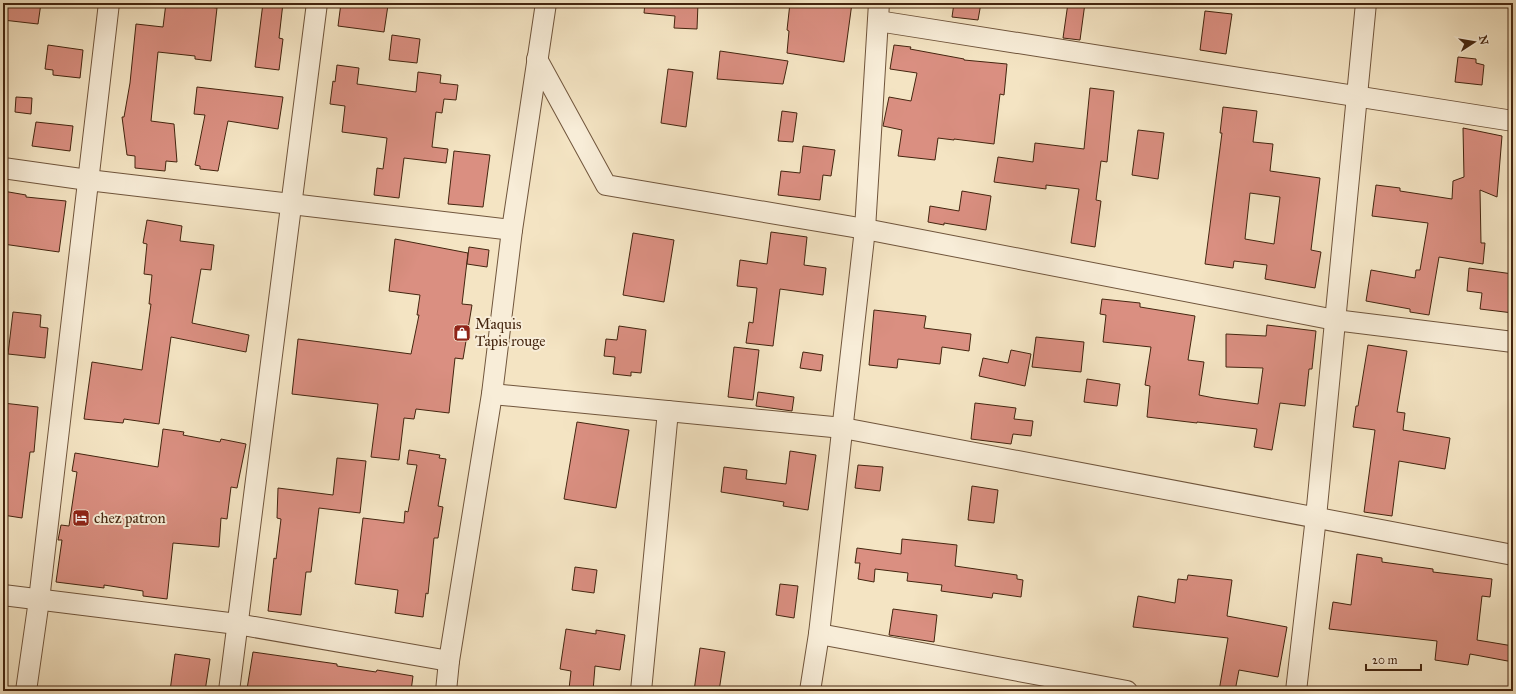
<svg xmlns="http://www.w3.org/2000/svg" width="1516" height="694" viewBox="0 0 1516 694" font-family="'IM FELL Great Primer',serif">
  <rect width="100%" height="100%" fill="#f4e4c3"/>
  <filter id="stains"><feTurbulence type="fractalNoise" baseFrequency=".005" numOctaves="4"/><feColorMatrix values="0 0 0 0 .2 0 0 0 0 .09 0 0 0 0 .02 0 0 0 .5 -.17"/></filter>
  <radialGradient id="worn" r=".72"><stop offset=".6" stop-color="#630" stop-opacity="0"/><stop offset="1" stop-color="#630" stop-opacity=".3"/></radialGradient>
  <g fill="#da8f81" stroke="#44250f" fill-rule="evenodd">
    <path d="M3,3H41L38,24L3,20Z"/>
    <path d="M166,3H180L217,8L211,61L195,59V56L158,52L151,121L174,124L177,162L166,161L165,171L135,168V156L127,155L122,117H124L130,83L136,24L163,27Z"/>
    <path d="M263,3H283L279,38L283,39L279,70L255,67Z"/>
    <path d="M341,3H370L388,5L384,32L338,26Z"/>
    <path d="M645,3H698L697,29L674,28L675,16L644,13Z"/>
    <path d="M790,3H852L844,62L787,53L789,31L787,30Z"/>
    <path d="M954,3H981L978,20L952,17Z"/>
    <path d="M1068,3H1085L1080,40L1063,38Z"/>
    <path d="M1205,11L1232,14L1226,54L1200,50Z"/>
    <path d="M392,35L420,39L417,63L389,60Z"/>
    <path d="M48,45L83,50L80,78L53,75V70L45,69Z"/>
    <path d="M894,45L911,47L910,49L964,59V60L1007,64L1004,95L1000,94L994,144L954,139V140L938,138L935,160L898,156L902,130L883,126L889,97L911,101L917,73L890,69Z"/>
    <path d="M720,51L788,61L783,84L717,79Z"/>
    <path d="M1458,57L1476,59V63L1484,65L1482,85L1455,82Z"/>
    <path d="M337,65L359,68L357,84L416,92L418,72L441,75L440,83L458,85L456,100L444,99L442,113L436,112L432,147L448,149L446,163L404,158L399,198L374,195L377,168L383,169L387,138L342,132L345,106L330,104L333,81L335,82Z"/>
    <path d="M668,69L693,72L686,127L661,123Z"/>
    <path d="M197,87L283,97L278,129L228,121L218,171L200,169V166L195,165L205,115L194,114Z"/>
    <path d="M1090,88L1114,91L1107,162L1101,161L1096,200L1101,201L1095,247L1071,243L1079,189L1046,185V189L994,182L998,157L1033,162L1035,143L1084,149Z"/>
    <path d="M16,97L32,98L31,114L15,112Z"/>
    <path d="M1223,107L1257,111L1253,142L1273,144L1270,171L1320,178L1311,250L1321,252L1315,288L1265,279L1267,265L1234,261L1233,268L1205,264L1222,133H1220ZM1250,193L1280,197L1274,244L1245,239Z"/>
    <path d="M782,111L797,113L793,142L778,141Z"/>
    <path d="M36,122L73,126L70,151L32,146Z"/>
    <path d="M1463,128L1502,136L1497,197L1480,190L1481,243H1485L1483,264L1439,257L1429,315L1410,312V309L1366,301L1371,270L1415,278L1416,270H1420L1428,223L1372,216L1376,185L1400,188V191L1452,199L1453,181L1464,177Z"/>
    <path d="M1138,130L1164,133L1158,179L1132,175Z"/>
    <path d="M803,146L835,150L831,176L823,175L820,200L778,195L781,171L800,173Z"/>
    <path d="M454,151L490,155L483,207L448,204Z"/>
    <path d="M3,191L26,195V197L66,201L59,252L3,244Z"/>
    <path d="M962,191L991,196L986,230L944,223V225L928,222L930,206L959,211Z"/>
    <path d="M147,220L182,226L180,241L214,245L211,270L201,269L192,323L249,335L246,352L171,337L159,424L124,419L123,423L84,419L92,362L142,370L151,304H149L152,275L144,274L147,244L143,243Z"/>
    <path d="M771,232L807,237L804,265L826,268L823,295L780,289L773,346L746,343L749,322L753,323L757,288L737,286L740,260L767,264Z"/>
    <path d="M633,233L674,240L664,302L623,295Z"/>
    <path d="M395,239L468,253L462,304L472,305L463,359L455,358L449,413L416,409L414,419L404,418L399,460L371,457L378,404L292,394L298,339L411,354L419,315H417L420,295L389,291Z"/>
    <path d="M469,247L489,250L487,267L467,264Z"/>
    <path d="M1469,268L1513,274V313L1480,309L1482,293L1467,291Z"/>
    <path d="M1102,299L1140,303V307L1195,316L1188,360L1204,362L1199,395L1214,398L1258,404L1263,368L1226,367V334L1266,336L1267,325L1316,331L1312,369H1309L1305,406L1280,403L1272,450L1254,447L1257,429L1197,422V423L1147,417L1150,386L1145,385L1151,347L1103,342L1106,315L1100,314Z"/>
    <path d="M874,310L926,316L924,328L971,334L969,351L942,347L940,364L898,359L897,368L869,365Z"/>
    <path d="M13,312L41,315L40,327L48,328L45,358L8,354Z"/>
    <path d="M619,326L646,330L641,373L631,372V376L613,374L615,357L604,356L606,339L617,340Z"/>
    <path d="M1036,337L1084,342L1081,372L1032,367Z"/>
    <path d="M1368,345L1407,351L1397,412L1405,413L1403,430L1450,438L1445,469L1399,461L1392,516L1364,512L1375,430L1353,427L1356,406H1358Z"/>
    <path d="M734,347L759,350L753,400L728,397Z"/>
    <path d="M1011,350L1031,354L1025,386L979,376L983,358L1008,363Z"/>
    <path d="M803,352L823,355L821,371L800,368Z"/>
    <path d="M1087,379L1120,384L1117,406L1084,402Z"/>
    <path d="M758,392L794,397L792,411L756,406Z"/>
    <path d="M3,403L38,407L34,452H30L22,518L3,515Z"/>
    <path d="M975,403L1016,408L1014,419L1033,421L1031,436L1013,434L1011,444L971,439Z"/>
    <path d="M577,422L629,430L616,508L564,499Z"/>
    <path d="M163,429L184,432L183,435L220,442L221,439L246,444L237,488L231,487L227,519L221,518L219,547L173,543L167,599L143,596V591L104,585V588L56,582L62,540H58L61,525L69,526L77,472L72,471L75,453L158,467Z"/>
    <path d="M409,450L440,455L439,458L446,459L438,506L443,507L438,538H434L428,594L426,593L423,617L395,613L398,590L355,584L363,518L404,523L405,511L408,512L417,465L407,464Z"/>
    <path d="M790,451L816,455L808,510L783,506L784,502L721,492L724,467L747,470L746,479L786,484Z"/>
    <path d="M337,458L366,461L360,513L319,508L311,572H306L301,615L268,611L274,558L276,559L281,519L277,518L278,488L333,495Z"/>
    <path d="M858,465L883,467L880,491L855,488Z"/>
    <path d="M972,486L998,490L994,523L968,520Z"/>
    <path d="M902,539L957,545L955,566L1017,575V579L1023,580L1021,597L993,593L992,598L941,591L942,585L907,581L908,573L875,569L874,582L858,579L860,563H855L857,548L901,554Z"/>
    <path d="M1357,554L1382,558V562L1433,569V572L1492,579L1490,597L1482,596L1477,640L1513,646V662L1470,654L1468,665L1435,660L1437,641L1329,629L1333,602L1351,605Z"/>
    <path d="M575,567L597,570L594,593L572,590Z"/>
    <path d="M1188,575L1232,580L1227,616L1287,627L1278,677L1239,670L1235,691H1219L1228,638L1133,627L1138,596L1175,603L1178,579L1187,580Z"/>
    <path d="M780,584L798,586L794,618L776,615Z"/>
    <path d="M893,609L937,615L934,642L889,635Z"/>
    <path d="M566,629L596,634V630L625,635L620,670L595,666L593,691L569,689L571,671L560,669Z"/>
    <path d="M700,648L725,652L719,691H694Z"/>
    <path d="M253,652L337,664V666L376,672L377,670L413,676L411,691H261L247,689Z"/>
    <path d="M175,654L210,659L205,691H170Z"/>
  </g>
  <g fill="none" stroke-linecap="round" stroke-linejoin="round">
    <defs>
      <g id="minor">
        <path d="M878,21L1513,121"/>
        <path d="M537,59L606,185L865,229L1335,320L1513,342"/>
        <path d="M3,168L88,180L512,230"/>
        <path d="M492,394L843,428L1513,555"/>
        <path d="M3,595L237,624L449,661"/>
        <path d="M819,634L1127,691"/>
        <path d="M26,691L39,600L109,3"/>
        <path d="M229,691L317,3"/>
        <path d="M446,691L449,661L492,394L512,230L546,3"/>
        <path d="M641,691L668,411"/>
        <path d="M810,691L819,634L865,229L879,3"/>
        <path d="M1296,691L1316,517L1366,3"/>
      </g>
    </defs>
    <use href="#minor" stroke="#70553c" stroke-width="22"/>
    <use href="#minor" stroke="#f8edd8" stroke-width="20"/>
  </g>
  <defs>
    <symbol id="shop-square" viewBox="-11 -11 22 22"><rect x="-9" y="-9" width="18" height="18" rx="4" fill="#8f2418" stroke="#f8edd8"/><path d="M-5-2.5h2.3a2.7 3.5 0 0 1 5.4 0H5L5.5 6h-11ZM-1.5-2.5h3a1.5 2.3 0 0 0-3 0Z" fill="#fff"/></symbol>
    <symbol id="hotel-square" viewBox="-11 -11 22 22"><rect x="-9" y="-9" width="18" height="18" rx="4" fill="#8f2418" stroke="#f8edd8"/><path d="M-6-4.5h1.5V1H6V5H4.5V3h-9V5H-6ZM-4 0a1.8 1.8 0 1 1 3.6 0ZM.5 0V-2.5h3Q6-2.5 6 0Z" fill="#fff"/></symbol>
  </defs>
  <g fill-rule="evenodd">
    <use href="#shop-square" x="452" y="323" width="20" height="20"/>
    <use href="#hotel-square" x="71" y="508" width="20" height="20"/>
  </g>
  <g text-anchor="middle" dominant-baseline="central" stroke-width="4" stroke-linejoin="round" paint-order="stroke">
    <g font-size="15" fill="#44250f" stroke="#f8edd8" text-anchor="start">
      <text x="475" y="324">Maquis<tspan x="475" dy="17">Tapis rouge</tspan></text>
      <text x="94" y="518">chez patron</text>
    </g>
  </g>
  <rect width="1516" height="694" fill="none" stroke="#f4e4c3" stroke-width="16"/>
  <rect x="4" y="4" width="1508" height="686" fill="none" stroke="#44250f" stroke-width="2"/>
  <rect x="8" y="8" width="1500" height="678" fill="none" stroke="#44250f"/>
  <g transform="translate(1474 42) rotate(78)" stroke="#f8edd8" stroke-width="3" paint-order="stroke">
  <path d="M0-3L7 15L0 10L-7 15Z" fill="#44250f"/>
  <text y="-6" font-size="11" font-weight="bold" text-anchor="middle" fill="#44250f">N</text>
  </g>
  <path d="M1366 664v6h55v-6" fill="none" stroke="#44250f" stroke-width="2"/>
  <text x="1372" y="664" font-size="12" fill="#44250f" stroke="#f8edd8" stroke-width="3" paint-order="stroke">20 m</text>
  <rect width="100%" height="100%" filter="url(#stains)"/>
  <rect width="100%" height="100%" fill="url(#worn)"/>
</svg>
